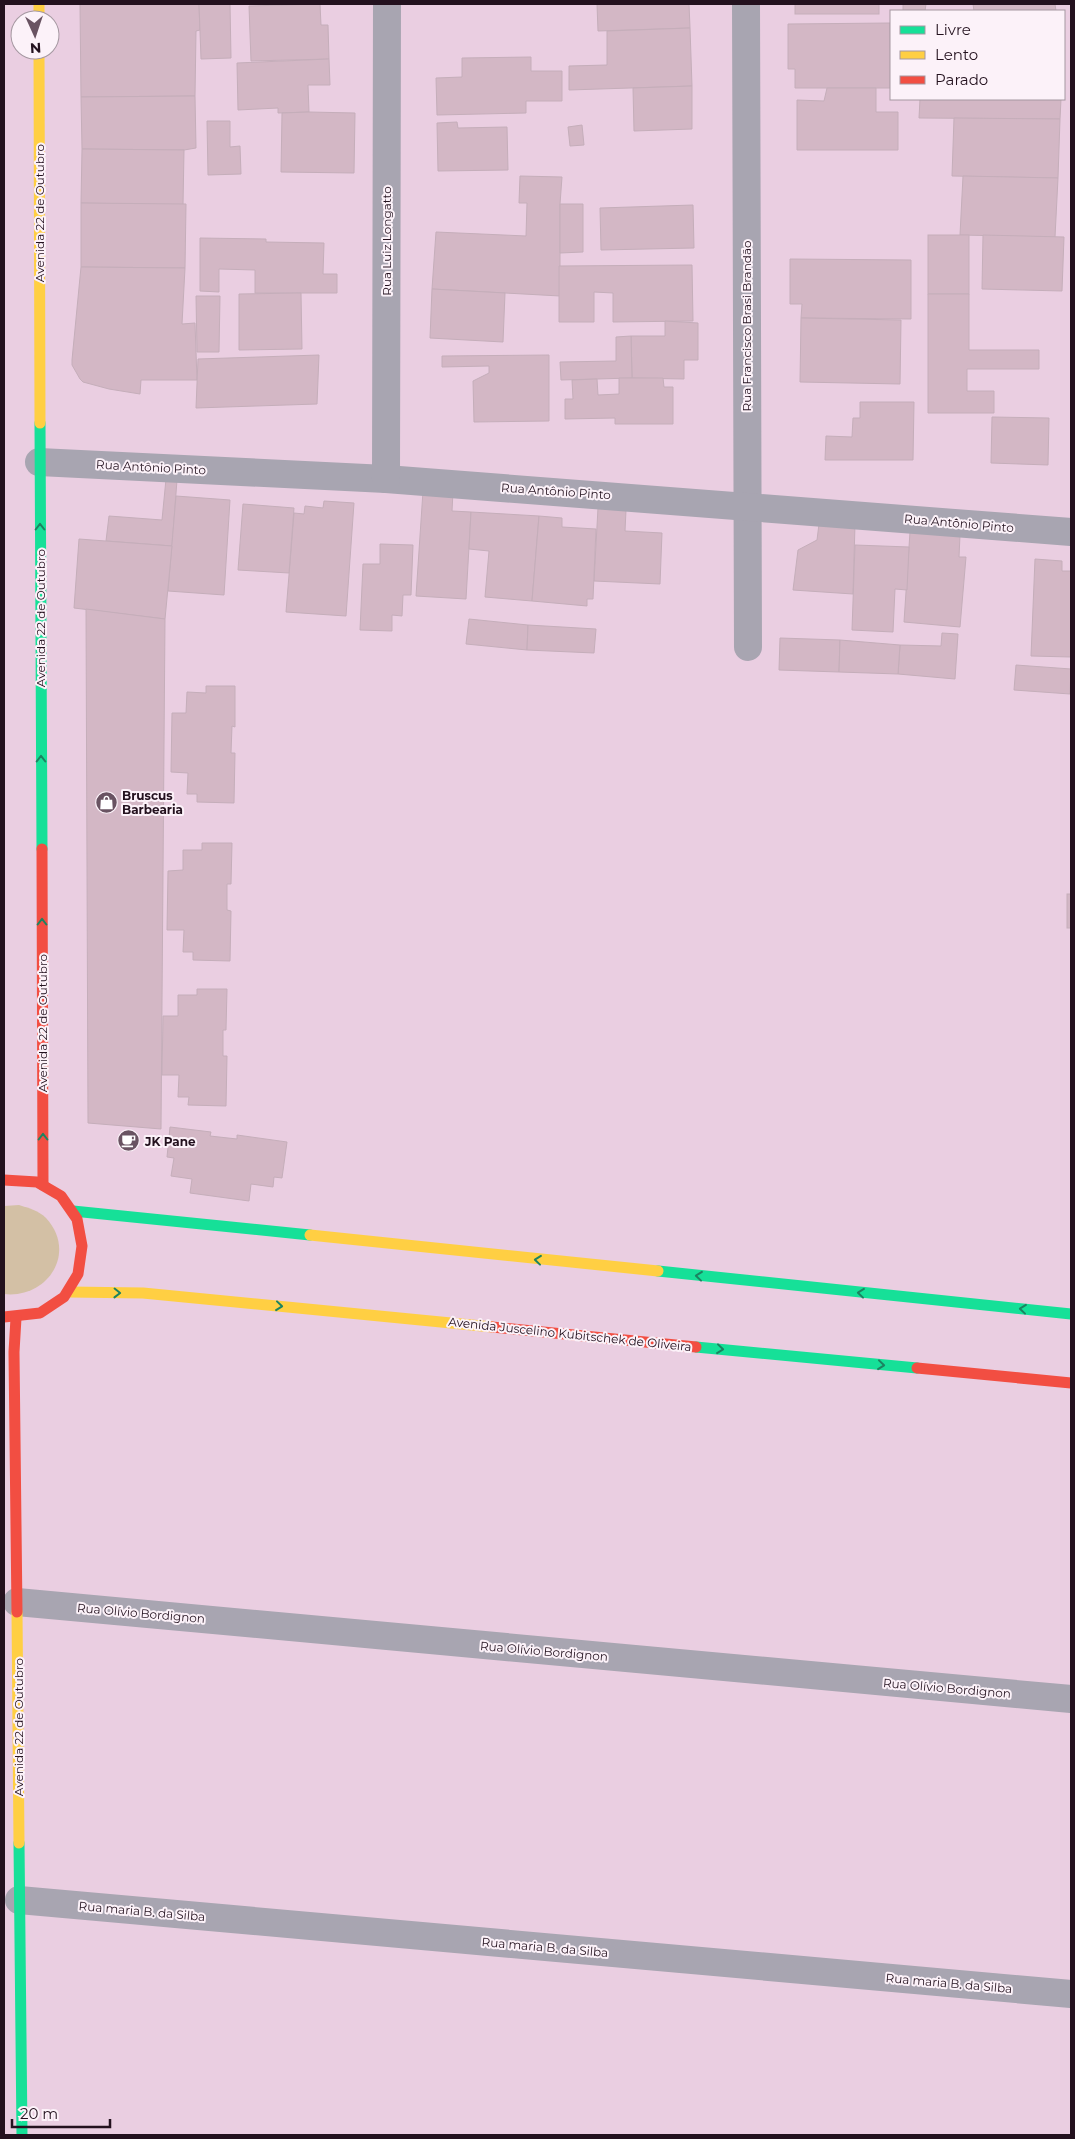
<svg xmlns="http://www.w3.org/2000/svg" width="1075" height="2139" viewBox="0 0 1075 2139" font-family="Montserrat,sans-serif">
  <rect width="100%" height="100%" fill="#eacee1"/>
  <path fill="#d3c0a5" d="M19,1205C29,1208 39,1211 46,1218C78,1253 47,1299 4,1294V1206Z"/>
  <g fill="#d3b7c5" stroke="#c5aeba">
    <path d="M80,4H199L200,30L196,31L195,96L81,97Z"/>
    <path d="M199,4H230L231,58L201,59Z"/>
    <path d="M320,4L321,25H328L329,59L251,61L249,6Z"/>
    <path d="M597,4H689L690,28L598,31Z"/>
    <rect x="795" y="4" width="84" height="10"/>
    <path d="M903,4H926L925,11H903Z"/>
    <path d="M973,4H1055L1056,11H974Z"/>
    <path d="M890,23L891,88H795V69H788V24Z"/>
    <path d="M690,28L692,86L569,90V66L607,65V31Z"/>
    <path d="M531,57V71H562V101H526V113L437,115L436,78L462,77V58Z"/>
    <path d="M329,59L330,85H308L309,112L278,113V108L238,110L237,63Z"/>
    <path d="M692,86V129L634,131L633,88Z"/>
    <path d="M827,88H876V112H898V150H797V100L824,101Z"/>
    <path d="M195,96L196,148L184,150L82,149L81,97Z"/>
    <path d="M920,99H1061L1060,119L919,118Z"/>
    <path d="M309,112L355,113L354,173L281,172L282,113Z"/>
    <path d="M954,118L1060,119L1058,178L952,176Z"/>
    <path d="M207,121H230V147L240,146L241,174L208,175Z"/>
    <path d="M457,122L458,128L507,127L508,170L438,171L437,123Z"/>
    <path d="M582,125L584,145L570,146L568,127Z"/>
    <path d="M82,149L184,150L183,205L81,203Z"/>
    <path d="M520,176L562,177L560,204V296L432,289L436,232L526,236L527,203H519Z"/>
    <path d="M963,176L1058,178L1055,237L960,235Z"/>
    <path d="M81,203L186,204L185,268L81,267Z"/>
    <path d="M560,204H583V252L560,253Z"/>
    <path d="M693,205L694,248L601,250L600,208Z"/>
    <rect x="928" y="235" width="41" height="59"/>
    <path d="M983,235L1064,237L1062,291L982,289Z"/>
    <path d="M200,238L266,239V242L324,243L323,274H337V293H255V270L219,269V292L200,291Z"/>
    <path d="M790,259L911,260V319L801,318L802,304H790Z"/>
    <path d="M692,265L693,321L613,322V293L594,292V322H559V266Z"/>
    <path d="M81,267L185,268L182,324L195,323L197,380H141L140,394L109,389L83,382L80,379L72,365V360Z"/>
    <path d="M432,289L505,293L503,342L430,338Z"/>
    <path d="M301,293L302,349L239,350V294Z"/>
    <path d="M928,294H969V350H1039V369H967V391H994V413H928Z"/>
    <path d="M196,296H220L219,352H197Z"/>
    <path d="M801,318L901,320L900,384L800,382Z"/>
    <path d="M665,321L698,323V360H684V379L632,378L631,336H665Z"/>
    <path d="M631,336L632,378L561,380L560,362L616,361V337Z"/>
    <path d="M319,355L317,404L196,408L198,359Z"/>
    <path d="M549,355V421L474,422L473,381L489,373V366L442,367V356Z"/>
    <path d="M619,378H663L664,387H673V424H615V418L565,419V399H573L572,380L597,379L598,395L619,394Z"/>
    <path d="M860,402H914L913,460H825L826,436L852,437L853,418H860Z"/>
    <path d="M992,417L1049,418L1048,465L991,463Z"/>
    <path d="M166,479L177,480L172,546L106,541L109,516L162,520Z"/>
    <path d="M423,491L453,492L452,511L471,512L466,599L416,596Z"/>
    <path d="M176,496L230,500L224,595L168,591Z"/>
    <path d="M324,501L354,503L346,616L286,612L294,513L304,514L305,506L323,508Z"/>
    <path d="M243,504L294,508L289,573L238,570Z"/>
    <path d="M598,508L626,510L625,531L662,533L660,584L594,581Z"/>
    <path d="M471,512L539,516L532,601L485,597L489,551L469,549Z"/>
    <path d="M539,516L562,518V527L596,529L593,599H587V606L532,601Z"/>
    <path d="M819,524H855L853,594L793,590L798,550L817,540Z"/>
    <path d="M910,532L960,535L959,557H966L960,627L904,622Z"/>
    <path d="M79,539L172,546L165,619L74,608Z"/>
    <path d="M380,544L413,545L411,595H403L402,616L392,615V631L360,630L363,564H380Z"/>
    <path d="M855,545L909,547L907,590L895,589L893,632L852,630Z"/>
    <path d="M1035,559L1062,561V571H1071V657L1031,656Z"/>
    <path d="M86,609L165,619L161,1129L88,1123Z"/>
    <path d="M469,619L528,625L527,650L466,644Z"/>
    <path d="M528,625L596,629L594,653L527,650Z"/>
    <path d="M942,633L958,634L955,679L898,674L900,645L941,646Z"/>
    <path d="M780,638L840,640L839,672L779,670Z"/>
    <path d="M840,640L900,645L898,674L839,672Z"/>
    <path d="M1016,665L1071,669L1070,694L1014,690Z"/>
    <path d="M206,686H235V727L232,726L231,753H235L234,803L197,802V794H187L188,773L171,772L172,713H186L187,692L206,693Z"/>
    <path d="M202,843H232L231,884H227V910L231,911L230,961L193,960V952H183L184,930H167L168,871L183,870V850H202Z"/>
    <rect x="1067" y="894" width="4" height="34"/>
    <path d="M197,989H227L226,1030H223V1056H227L226,1106L188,1105L189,1097H178L179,1075H162L163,1016H178V995H197Z"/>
    <path d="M170,1127L211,1132L210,1136L237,1139V1135L287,1142L282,1178L274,1177L273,1187L251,1184L249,1201L190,1193L192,1179L171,1176L174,1158L167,1157Z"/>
  </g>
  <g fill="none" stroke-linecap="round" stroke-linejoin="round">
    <g stroke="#a8a5b1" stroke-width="28">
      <path d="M746,4L748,647"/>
      <path d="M39,462L386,479L1071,532"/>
      <path d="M386,479L387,4"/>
      <path d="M17,1602L1071,1699"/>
      <path d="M19,1900L1071,1994"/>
    </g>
    <g stroke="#16e098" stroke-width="11">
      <path d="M40,423L42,849"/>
      <path d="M73,1211L310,1235"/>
      <path d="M658,1271L1071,1314"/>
      <path d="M696,1347L917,1368"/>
      <path d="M19,1843L22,2135"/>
    </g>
    <g stroke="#ffcf43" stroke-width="11">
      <path d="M39,4V20"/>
      <path d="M39,50L40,423"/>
      <path d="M310,1235L658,1271"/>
      <path d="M69,1292L143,1293L492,1327"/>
      <path d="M17,1612L19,1843"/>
    </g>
    <g stroke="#f24e42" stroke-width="11">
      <path d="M42,849L43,1185"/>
      <path d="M4,1180L37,1182L61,1196L77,1219L82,1246L78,1274L64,1297L40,1313L4,1317"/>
      <path d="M16,1318L14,1352L17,1612"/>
      <path d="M492,1327L696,1347"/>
      <path d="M917,1368L1071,1383"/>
    </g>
  </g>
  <defs><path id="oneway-chevron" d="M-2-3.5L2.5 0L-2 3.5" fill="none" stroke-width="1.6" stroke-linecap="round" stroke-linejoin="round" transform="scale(1.25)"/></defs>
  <g stroke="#1c8361">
    <use href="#oneway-chevron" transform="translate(40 527) rotate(-90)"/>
    <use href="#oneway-chevron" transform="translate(41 759) rotate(-90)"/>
    <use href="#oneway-chevron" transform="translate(42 922) rotate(-90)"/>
    <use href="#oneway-chevron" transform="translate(43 1137) rotate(-90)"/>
    <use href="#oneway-chevron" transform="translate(538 1260) rotate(-174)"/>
    <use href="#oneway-chevron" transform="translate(699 1276) rotate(-174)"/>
    <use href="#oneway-chevron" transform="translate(117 1293) rotate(1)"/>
    <use href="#oneway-chevron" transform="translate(861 1293) rotate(-174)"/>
    <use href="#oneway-chevron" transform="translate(279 1306) rotate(6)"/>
    <use href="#oneway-chevron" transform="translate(1023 1309) rotate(-174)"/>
    <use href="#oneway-chevron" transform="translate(720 1349) rotate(6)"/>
    <use href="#oneway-chevron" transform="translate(881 1365) rotate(6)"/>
  </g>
  <defs>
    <symbol id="shop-disc" viewBox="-11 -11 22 22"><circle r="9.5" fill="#695362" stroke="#fcf2f9"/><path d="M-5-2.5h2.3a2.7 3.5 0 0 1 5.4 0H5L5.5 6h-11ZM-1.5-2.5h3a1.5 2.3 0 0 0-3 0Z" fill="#fff"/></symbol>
    <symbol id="cafe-disc" viewBox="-11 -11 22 22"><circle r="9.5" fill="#695362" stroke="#fcf2f9"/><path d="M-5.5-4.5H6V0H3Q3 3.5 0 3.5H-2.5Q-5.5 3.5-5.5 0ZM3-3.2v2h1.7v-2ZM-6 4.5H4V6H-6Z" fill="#fff"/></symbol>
  </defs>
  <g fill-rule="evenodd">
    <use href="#shop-disc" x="94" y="790" width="25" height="25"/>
    <use href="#cafe-disc" x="116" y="1128" width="25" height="25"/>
  </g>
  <g text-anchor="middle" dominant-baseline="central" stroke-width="4" stroke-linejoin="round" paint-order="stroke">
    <g font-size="12" fill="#23111e" stroke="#fcf2f9">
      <text transform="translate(39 213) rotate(-90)">Avenida 22 de Outubro</text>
      <text transform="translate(386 241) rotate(-90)">Rua Luiz Longatto</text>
      <text transform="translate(746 326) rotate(-90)">Rua Francisco Brasi Brandão</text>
      <text transform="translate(151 467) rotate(3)">Rua Antônio Pinto</text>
      <text transform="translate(556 491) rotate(4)">Rua Antônio Pinto</text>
      <text transform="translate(959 523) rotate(5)">Rua Antônio Pinto</text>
      <text transform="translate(40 618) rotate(-90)">Avenida 22 de Outubro</text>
      <text transform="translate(42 1023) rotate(-90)">Avenida 22 de Outubro</text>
      <text transform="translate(570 1334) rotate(6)">Avenida Juscelino Kubitschek de Oliveira</text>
      <text transform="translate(141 1613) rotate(5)">Rua Olívio Bordignon</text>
      <text transform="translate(544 1651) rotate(5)">Rua Olívio Bordignon</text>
      <text transform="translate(947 1688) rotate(5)">Rua Olívio Bordignon</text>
      <text transform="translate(18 1727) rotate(-90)">Avenida 22 de Outubro</text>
      <text transform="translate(142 1911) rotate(5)">Rua maria B. da Silba</text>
      <text transform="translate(545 1947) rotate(5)">Rua maria B. da Silba</text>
      <text transform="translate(949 1983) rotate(5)">Rua maria B. da Silba</text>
    </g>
    <g font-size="12" font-weight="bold" fill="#23111e" stroke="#fcf2f9" text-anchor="start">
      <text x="122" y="795">Bruscus<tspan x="122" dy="14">Barbearia</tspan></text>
      <text x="145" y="1141">JK Pane</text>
    </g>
  </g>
  <rect width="1075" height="2139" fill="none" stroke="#23111e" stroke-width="10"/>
  <rect x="890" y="10" width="175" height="90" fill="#fcf2f9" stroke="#a598a1"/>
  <rect x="900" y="26" width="25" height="8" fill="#16e098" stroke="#a598a1"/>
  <text x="935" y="35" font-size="15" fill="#23111e">Livre</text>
  <rect x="900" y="51" width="25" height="8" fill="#ffcf43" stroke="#a598a1"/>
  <text x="935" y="60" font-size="15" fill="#23111e">Lento</text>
  <rect x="900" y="76" width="25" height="8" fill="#f24e42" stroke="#a598a1"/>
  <text x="935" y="85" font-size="15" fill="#23111e">Parado</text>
  <g transform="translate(35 35) rotate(177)"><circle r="24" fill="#fcf2f9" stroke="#a598a1"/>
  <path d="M0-4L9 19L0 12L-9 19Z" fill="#695362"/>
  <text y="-8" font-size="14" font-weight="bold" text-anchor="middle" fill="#23111e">N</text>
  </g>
  <path d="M12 2119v8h98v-8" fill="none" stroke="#23111e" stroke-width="2.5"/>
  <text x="20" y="2119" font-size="15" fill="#23111e" stroke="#fcf2f9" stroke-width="4" paint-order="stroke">20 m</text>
</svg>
